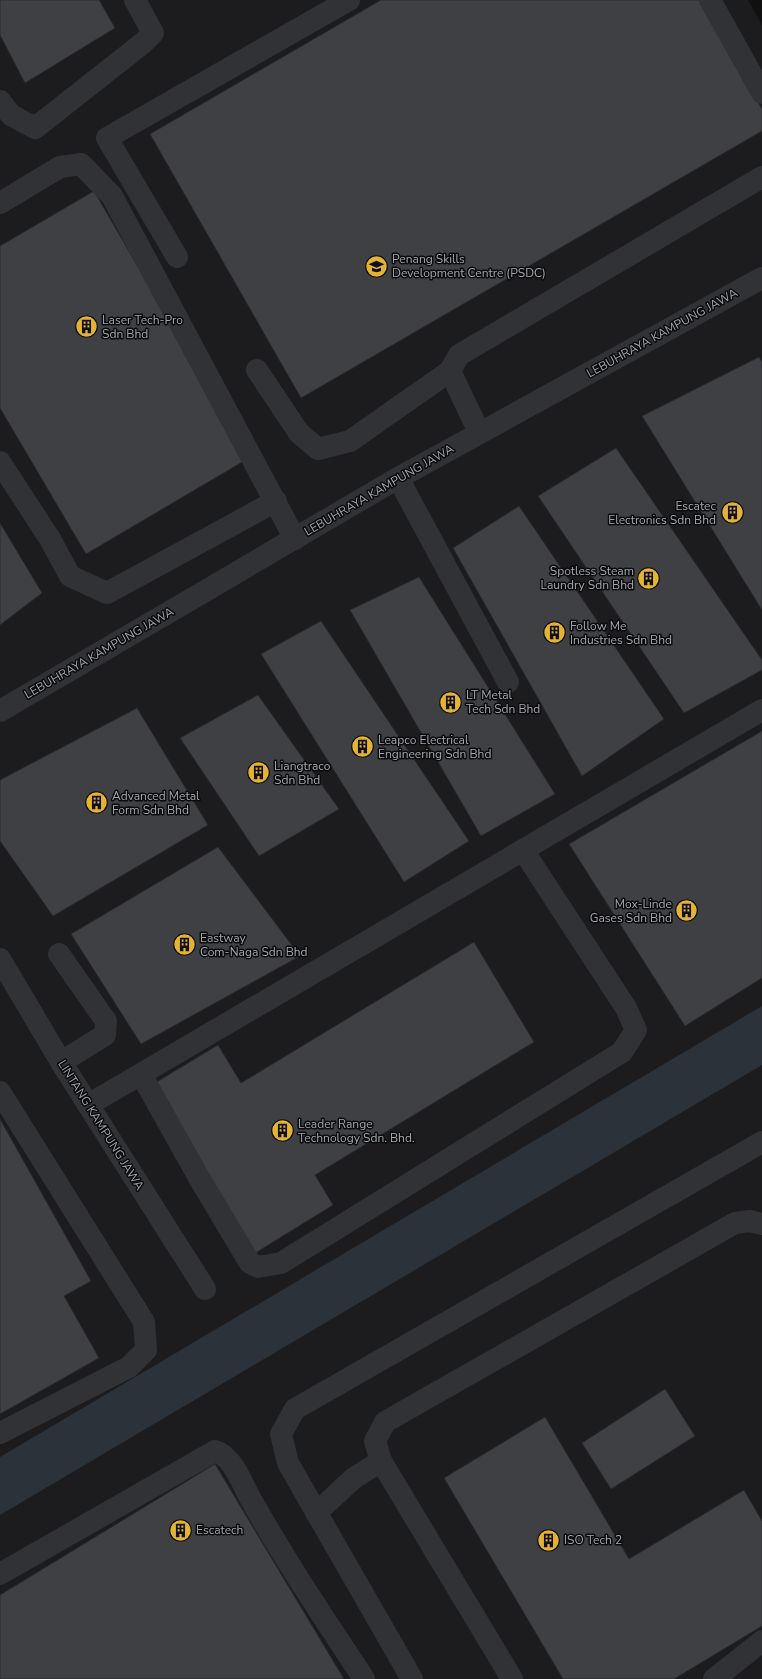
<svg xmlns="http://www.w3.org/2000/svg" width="762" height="1679" viewBox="0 0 762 1679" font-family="'Nunito Sans',sans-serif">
  <rect width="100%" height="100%" fill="#101011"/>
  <path fill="#1c1c1e" d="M0,0H748L762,25V1679H0Z"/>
  <path fill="#2b3239" d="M762,1006V1065L0,1515V1457Z"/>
  <g fill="#3f4044" stroke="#2a2a2d">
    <path d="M0,0H99L115,28L25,83L0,35Z"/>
    <path d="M381,0H700L762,109V131L301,398L150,134Z"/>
    <path d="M94,191L249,458L86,554L0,408V246Z"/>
    <path d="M759,357L762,362V610L642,416Z"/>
    <path d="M616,448L762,660V670L684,713L538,496Z"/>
    <path d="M519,506L664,719L582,776L453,548Z"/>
    <path d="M0,523L42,593L0,625Z"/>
    <path d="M419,577L555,794L481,836L350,610Z"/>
    <path d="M321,621L469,841L404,882L261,654Z"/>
    <path d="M258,695L339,809L259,856L180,738Z"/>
    <path d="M137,708L208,825L53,916L0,841V780Z"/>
    <path d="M762,731V978L685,1026L569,844Z"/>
    <path d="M218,847L300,956L141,1044L71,934Z"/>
    <path d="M474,942L534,1042L315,1175L333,1205L252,1255L150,1086L218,1045L241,1083Z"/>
    <path d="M0,1119L91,1281L64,1296L99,1358L0,1414Z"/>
    <path d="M665,1389L695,1436L611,1489L582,1443Z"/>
    <path d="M545,1417L629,1559L744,1490L762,1521V1626L674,1679H563L444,1478Z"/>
    <path d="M215,1464L344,1679H0V1595Z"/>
  </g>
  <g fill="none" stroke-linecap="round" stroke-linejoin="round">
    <g stroke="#313236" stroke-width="22">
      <path d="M710,0L762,93"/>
      <path d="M0,101L11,115L35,128L143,43L153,33L135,0"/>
      <path d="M0,203L60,167L81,164L112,196L295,539"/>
      <path d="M177,257L107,138L349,0"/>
      <path d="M257,370L299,433L318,449L350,441L450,371"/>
      <path d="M479,432L450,371L459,355L762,177"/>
      <path d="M0,462L50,539L70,576L107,593L276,501"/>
      <path d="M398,478L508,682"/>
      <path d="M0,711L398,478L762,278"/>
      <path d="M59,954L106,1021L105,1035L61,1062"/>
      <path d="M0,959L61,1062L205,1289"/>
      <path d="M141,1074L198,1176L250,1263L258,1267L281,1263L622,1052L636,1030L626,1008L523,850"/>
      <path d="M0,1092L144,1322L146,1350L129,1367L0,1433"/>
      <path d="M88,1105L762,710"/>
      <path d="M381,1461L512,1679"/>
      <path d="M316,1513L354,1478L381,1461L375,1441L385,1422L735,1223L750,1221L762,1224"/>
      <path d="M0,1574L215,1451C232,1456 241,1481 249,1496C284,1559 324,1618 364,1679"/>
      <path d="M412,1679L288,1463L281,1434L295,1409L762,1142"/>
      <path d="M714,1679L762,1641"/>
    </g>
  </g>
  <defs>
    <symbol id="university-disc" viewBox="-11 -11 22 22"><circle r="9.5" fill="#e3b336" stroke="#0b0b0c"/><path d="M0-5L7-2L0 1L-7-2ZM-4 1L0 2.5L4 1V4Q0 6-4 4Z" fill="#111"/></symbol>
    <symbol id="building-disc" viewBox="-11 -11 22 22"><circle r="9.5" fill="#e3b336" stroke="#0b0b0c"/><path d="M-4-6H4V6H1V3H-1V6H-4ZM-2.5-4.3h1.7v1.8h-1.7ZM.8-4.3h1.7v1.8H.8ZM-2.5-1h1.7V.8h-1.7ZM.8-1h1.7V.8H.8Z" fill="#111"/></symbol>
  </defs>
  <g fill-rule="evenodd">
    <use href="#university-disc" x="364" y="254" width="25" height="25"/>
    <use href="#building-disc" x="74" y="314" width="25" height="25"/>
    <use href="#building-disc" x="720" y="500" width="25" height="25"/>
    <use href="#building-disc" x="636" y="566" width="25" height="25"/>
    <use href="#building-disc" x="542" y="620" width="25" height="25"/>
    <use href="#building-disc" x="438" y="690" width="25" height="25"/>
    <use href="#building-disc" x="350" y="734" width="25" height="25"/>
    <use href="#building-disc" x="246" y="760" width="25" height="25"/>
    <use href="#building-disc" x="84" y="790" width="25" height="25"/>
    <use href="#building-disc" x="674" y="898" width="25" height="25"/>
    <use href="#building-disc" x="172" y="932" width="25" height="25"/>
    <use href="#building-disc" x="270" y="1118" width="25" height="25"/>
    <use href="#building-disc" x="168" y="1518" width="25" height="25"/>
    <use href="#building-disc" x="536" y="1528" width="25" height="25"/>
  </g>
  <g text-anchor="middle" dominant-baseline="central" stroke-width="3" stroke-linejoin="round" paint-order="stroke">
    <g font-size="12" fill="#a2a6b1" stroke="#0b0b0c" text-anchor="start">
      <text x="392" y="259">Penang Skills<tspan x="392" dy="14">Development Centre (PSDC)</tspan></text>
      <text x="102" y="320">Laser Tech-Pro<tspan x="102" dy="14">Sdn Bhd</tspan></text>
      <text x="716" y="506" text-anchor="end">Escatec<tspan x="716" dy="14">Electronics Sdn Bhd</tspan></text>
      <text x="634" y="571" text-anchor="end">Spotless Steam<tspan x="634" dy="14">Laundry Sdn Bhd</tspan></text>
      <text x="570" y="626">Follow Me<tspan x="570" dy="14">Industries Sdn Bhd</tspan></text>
      <text x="466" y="695">LT Metal<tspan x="466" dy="14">Tech Sdn Bhd</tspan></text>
      <text x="378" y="740">Leapco Electrical<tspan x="378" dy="14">Engineering Sdn Bhd</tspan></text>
      <text x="274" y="766">Liangtraco<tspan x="274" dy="14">Sdn Bhd</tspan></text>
      <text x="112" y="796">Advanced Metal<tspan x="112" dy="14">Form Sdn Bhd</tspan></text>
      <text x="672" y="904" text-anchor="end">Mox-Linde<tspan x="672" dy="14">Gases Sdn Bhd</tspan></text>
      <text x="200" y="938">Eastway<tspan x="200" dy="14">Com-Naga Sdn Bhd</tspan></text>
      <text x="298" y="1124">Leader Range<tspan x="298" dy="14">Technology Sdn. Bhd.</tspan></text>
      <text x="196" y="1530">Escatech</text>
      <text x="564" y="1540">ISO Tech 2</text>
    </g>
    <g font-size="12" fill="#a2a6b1" stroke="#0b0b0c">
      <text transform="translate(662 333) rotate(-29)">LEBUHRAYA KAMPUNG JAWA</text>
      <text transform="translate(379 490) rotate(-30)">LEBUHRAYA KAMPUNG JAWA</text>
      <text transform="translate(99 653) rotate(-30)">LEBUHRAYA KAMPUNG JAWA</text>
      <text transform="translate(101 1125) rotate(58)">LINTANG KAMPUNG JAWA</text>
    </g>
  </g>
</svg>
